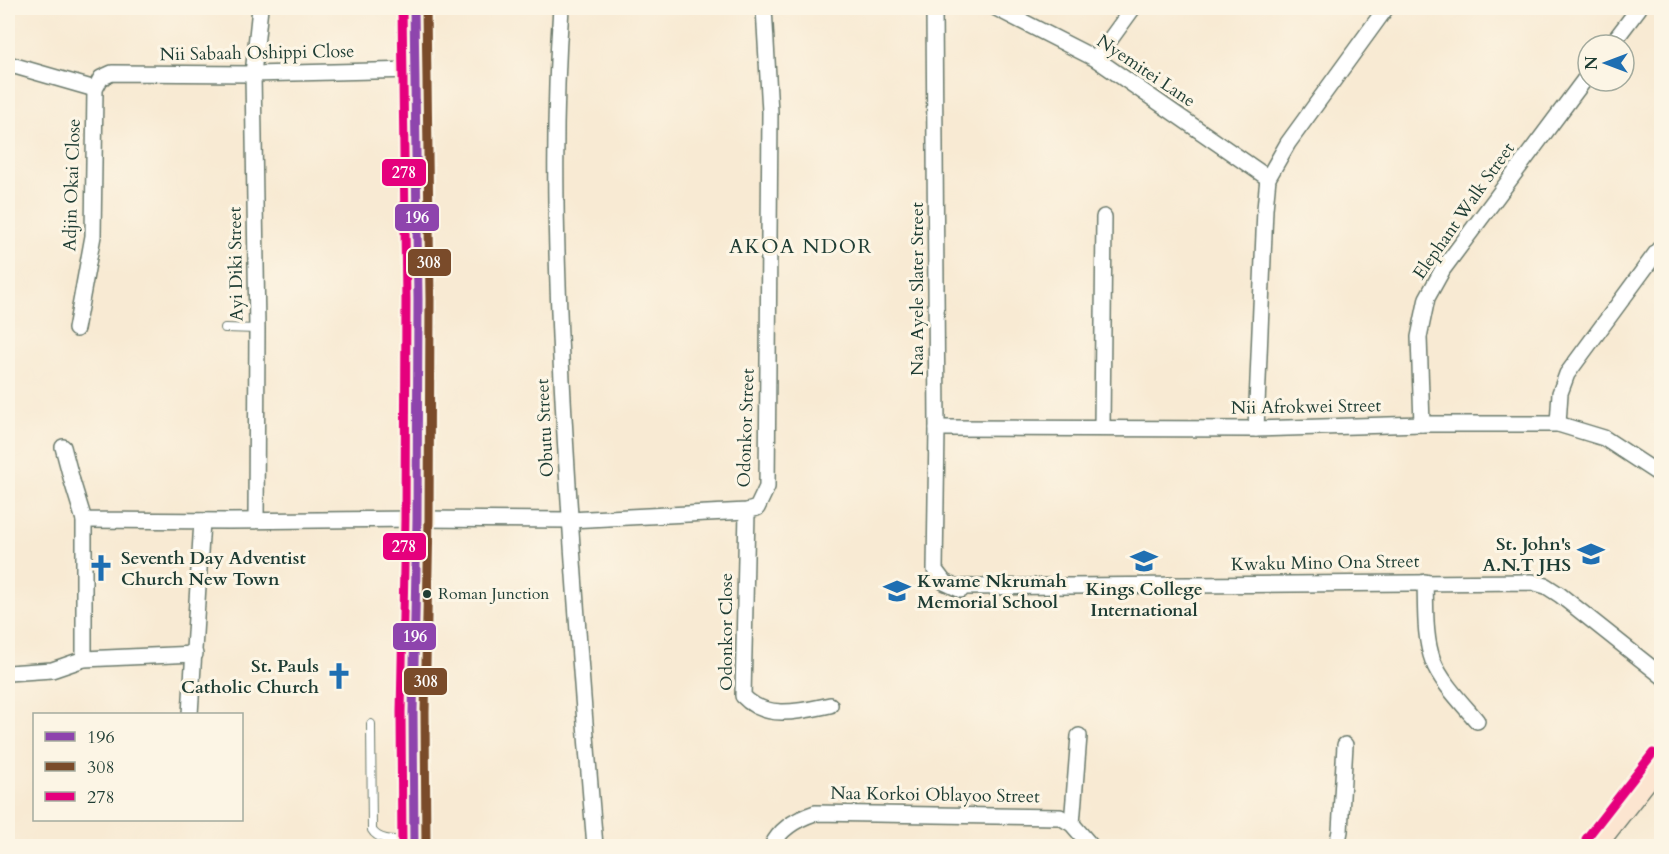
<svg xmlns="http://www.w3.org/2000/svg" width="1669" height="854" viewBox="0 0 1669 854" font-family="Cardo,serif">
  <rect width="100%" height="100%" fill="#fcf5e5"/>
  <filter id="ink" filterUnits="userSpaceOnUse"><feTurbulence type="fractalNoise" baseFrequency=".0167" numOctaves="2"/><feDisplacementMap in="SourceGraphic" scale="12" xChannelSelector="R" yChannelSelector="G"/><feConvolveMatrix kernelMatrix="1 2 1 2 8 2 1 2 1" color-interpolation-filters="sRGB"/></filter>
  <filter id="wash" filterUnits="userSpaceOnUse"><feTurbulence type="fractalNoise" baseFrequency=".008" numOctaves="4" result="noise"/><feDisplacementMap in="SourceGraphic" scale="24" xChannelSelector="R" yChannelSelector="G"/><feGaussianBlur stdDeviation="1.35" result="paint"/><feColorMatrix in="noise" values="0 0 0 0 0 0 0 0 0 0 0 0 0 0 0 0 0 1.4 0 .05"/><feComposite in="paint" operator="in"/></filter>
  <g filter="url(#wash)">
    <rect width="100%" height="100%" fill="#f8ead3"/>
  </g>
  <g filter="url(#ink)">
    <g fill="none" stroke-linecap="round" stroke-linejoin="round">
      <defs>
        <g id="lane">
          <path d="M225,328L257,329"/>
          <path d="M371,724L372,830C379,842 399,840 412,841"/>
        </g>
        <g id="street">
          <path d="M561,8C552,131 556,256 562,380C570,536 582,691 595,846"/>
          <path d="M934,8L937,428L935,570L944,582L961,590V587L1532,582L1546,586L1560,595L1662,676"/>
          <path d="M996,8L1096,59L1268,178"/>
          <path d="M1611,45L1639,8"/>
          <path d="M1096,59L1133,8"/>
          <path d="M8,64L95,89"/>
          <path d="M76,329L93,236L95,89L101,78L112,73L253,74L414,70"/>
          <path d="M1422,424L1419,337L1427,298L1443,269L1588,75"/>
          <path d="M1558,424L1560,393L1567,374L1662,245"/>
          <path d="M937,428L1256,429L1422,424H1558L1604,438L1662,476"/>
          <path d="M1102,428L1104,217"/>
          <path d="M1256,429L1265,209L1268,178L1288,143L1386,8"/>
          <path d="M63,447L72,481L84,520L228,521L417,519L569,520L747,511L757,508L767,487L770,112L764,8"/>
          <path d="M747,511L743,696C766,721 802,711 830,705"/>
          <path d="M84,520V659"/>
          <path d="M256,520L257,329L253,74L260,8"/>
          <path d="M1425,582C1426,607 1424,637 1433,661C1441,682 1462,703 1477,721"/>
          <path d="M8,673L52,670L84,659L195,654"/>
          <path d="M190,714L202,521"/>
          <path d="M1072,824L1079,736"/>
          <path d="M772,846C780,828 797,819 815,813L1060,817L1072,824L1091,846"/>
          <path d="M1337,846L1340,831L1345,745"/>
        </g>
        <g id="secondary">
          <path d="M414,846L413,712L417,519L418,299L414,8"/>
          <path d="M1595,846L1662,760"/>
        </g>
      </defs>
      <use href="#lane" stroke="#6b7a6c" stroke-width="10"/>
      <use href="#street" stroke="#6b7a6c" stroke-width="18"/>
      <use href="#secondary" stroke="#6b7a6c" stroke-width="24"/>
      <use href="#lane" stroke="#fff" stroke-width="8"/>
      <use href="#street" stroke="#fff" stroke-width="15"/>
      <use href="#secondary" stroke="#fce5d0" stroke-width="21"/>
      <defs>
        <path id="bus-1" d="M414,8L418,299L417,519L413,712L414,846"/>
        <path id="bus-2" d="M426,8L430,299L429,519L425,712L426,846"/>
        <g id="bus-3">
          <path d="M1586,839L1653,753"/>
          <path d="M402,846L401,712L405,519L406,299L402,8"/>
        </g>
      </defs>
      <use href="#bus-1" stroke="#fcf5e5" stroke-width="14"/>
      <use href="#bus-2" stroke="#fcf5e5" stroke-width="14"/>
      <use href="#bus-3" stroke="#fcf5e5" stroke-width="14"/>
      <use href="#bus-1" stroke="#8e44ad" stroke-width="9"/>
      <use href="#bus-2" stroke="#7a4b2a" stroke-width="9"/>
      <use href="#bus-3" stroke="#e5007d" stroke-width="9"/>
    </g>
  </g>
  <defs>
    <symbol id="school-bare" viewBox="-9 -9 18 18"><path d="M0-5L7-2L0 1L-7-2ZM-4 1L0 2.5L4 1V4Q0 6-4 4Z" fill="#1f6fb2" stroke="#fcf5e5" stroke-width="2.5" paint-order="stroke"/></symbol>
    <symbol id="church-bare" viewBox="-9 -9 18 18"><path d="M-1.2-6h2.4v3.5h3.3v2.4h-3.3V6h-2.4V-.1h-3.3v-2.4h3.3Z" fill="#1f6fb2" stroke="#fcf5e5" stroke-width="2.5" paint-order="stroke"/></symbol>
  </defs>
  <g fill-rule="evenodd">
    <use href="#school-bare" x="1572" y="535" width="38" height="38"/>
    <use href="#school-bare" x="1125" y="542" width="38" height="38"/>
    <use href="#church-bare" x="82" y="549" width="38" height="38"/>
    <use href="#school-bare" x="878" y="572" width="38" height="38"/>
    <use href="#church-bare" x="320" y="657" width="38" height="38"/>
  </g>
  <circle fill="#1f3d34" stroke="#fcf5e5" stroke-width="2" cx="427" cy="594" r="5"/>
  <g text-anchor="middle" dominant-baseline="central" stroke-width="6" stroke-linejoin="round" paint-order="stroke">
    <g font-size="16" fill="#1f3d34" stroke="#fcf5e5" text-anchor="start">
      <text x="438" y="594">Roman Junction</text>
    </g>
    <g font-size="18" fill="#1f3d34" stroke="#fcf5e5">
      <text transform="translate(257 53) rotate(-1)">Nii Sabaah Oshippi Close</text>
      <text transform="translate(1146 71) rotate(34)">Nyemitei Lane</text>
      <text transform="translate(72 185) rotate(-88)">Adjin Okai Close</text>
      <text transform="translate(1464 211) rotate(-55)">Elephant Walk Street</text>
      <text transform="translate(236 264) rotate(-91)">Ayi Diki Street</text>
      <text transform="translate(917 289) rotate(-90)">Naa Ayele Slater Street</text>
      <text transform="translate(1306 407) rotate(-1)">Nii Afrokwei Street</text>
      <text transform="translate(545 428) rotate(-93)">Obutu Street</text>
      <text transform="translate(746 428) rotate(-88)">Odonkor Street</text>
      <text transform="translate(1325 563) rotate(-1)">Kwaku Mino Ona Street</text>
      <text transform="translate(726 632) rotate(-90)">Odonkor Close</text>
      <text transform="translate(935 795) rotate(1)">Naa Korkoi Oblayoo Street</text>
    </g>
    <g font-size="18" font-weight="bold" fill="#1f3d34" stroke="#fcf5e5" text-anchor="end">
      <text x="1571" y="544">St. John's<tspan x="1571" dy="21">A.N.T JHS</tspan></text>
      <text x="121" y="558" text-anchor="start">Seventh Day Adventist<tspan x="121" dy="21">Church New Town</tspan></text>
      <text x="917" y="581" text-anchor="start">Kwame Nkrumah<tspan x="917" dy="21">Memorial School</tspan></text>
      <text x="1144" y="589" text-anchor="middle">Kings College<tspan x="1144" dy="21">International</tspan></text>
      <text x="319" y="666">St. Pauls<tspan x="319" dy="21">Catholic Church</tspan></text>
    </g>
    <g font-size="20" letter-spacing="1.5" fill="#1f3d34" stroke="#fcf5e5">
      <text x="801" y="246">AKOA NDOR</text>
    </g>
  </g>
  <g stroke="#fcf5e5" stroke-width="2">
    <rect x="381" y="158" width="46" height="29" rx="6" fill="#e5007d"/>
    <rect x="394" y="203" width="46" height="29" rx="6" fill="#8e44ad"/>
    <rect x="407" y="248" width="45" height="29" rx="6" fill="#7a4b2a"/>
    <rect x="382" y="532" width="45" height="29" rx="6" fill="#e5007d"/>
    <rect x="392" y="622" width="45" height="29" rx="6" fill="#8e44ad"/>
    <rect x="403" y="667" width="45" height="29" rx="6" fill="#7a4b2a"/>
  </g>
  <g font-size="16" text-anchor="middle" font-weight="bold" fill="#fff">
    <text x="404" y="178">278</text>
    <text x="417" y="223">196</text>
    <text x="429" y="268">308</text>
    <text x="404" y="552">278</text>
    <text x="415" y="642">196</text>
    <text x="426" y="687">308</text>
  </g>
  <rect width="1669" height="854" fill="none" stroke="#fcf5e5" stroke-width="30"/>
  <rect x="33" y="713" width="210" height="108" fill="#fcf5e5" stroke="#a4ab9e" stroke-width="1.5"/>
  <rect x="45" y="732" width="30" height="9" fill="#8e44ad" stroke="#a4ab9e" stroke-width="1.5"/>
  <text x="87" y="743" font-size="18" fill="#1f3d34">196</text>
  <rect x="45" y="762" width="30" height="9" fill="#7a4b2a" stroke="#a4ab9e" stroke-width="1.5"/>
  <text x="87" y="773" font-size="18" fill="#1f3d34">308</text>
  <rect x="45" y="792" width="30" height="9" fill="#e5007d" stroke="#a4ab9e" stroke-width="1.5"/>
  <text x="87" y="803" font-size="18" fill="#1f3d34">278</text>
  <g transform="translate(1606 63) rotate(270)"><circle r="28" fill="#fcf5e5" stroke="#a4ab9e" stroke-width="1.5"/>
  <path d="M0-4.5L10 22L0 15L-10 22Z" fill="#1f6fb2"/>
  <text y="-9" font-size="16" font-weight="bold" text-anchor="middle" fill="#1f3d34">N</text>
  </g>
</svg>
